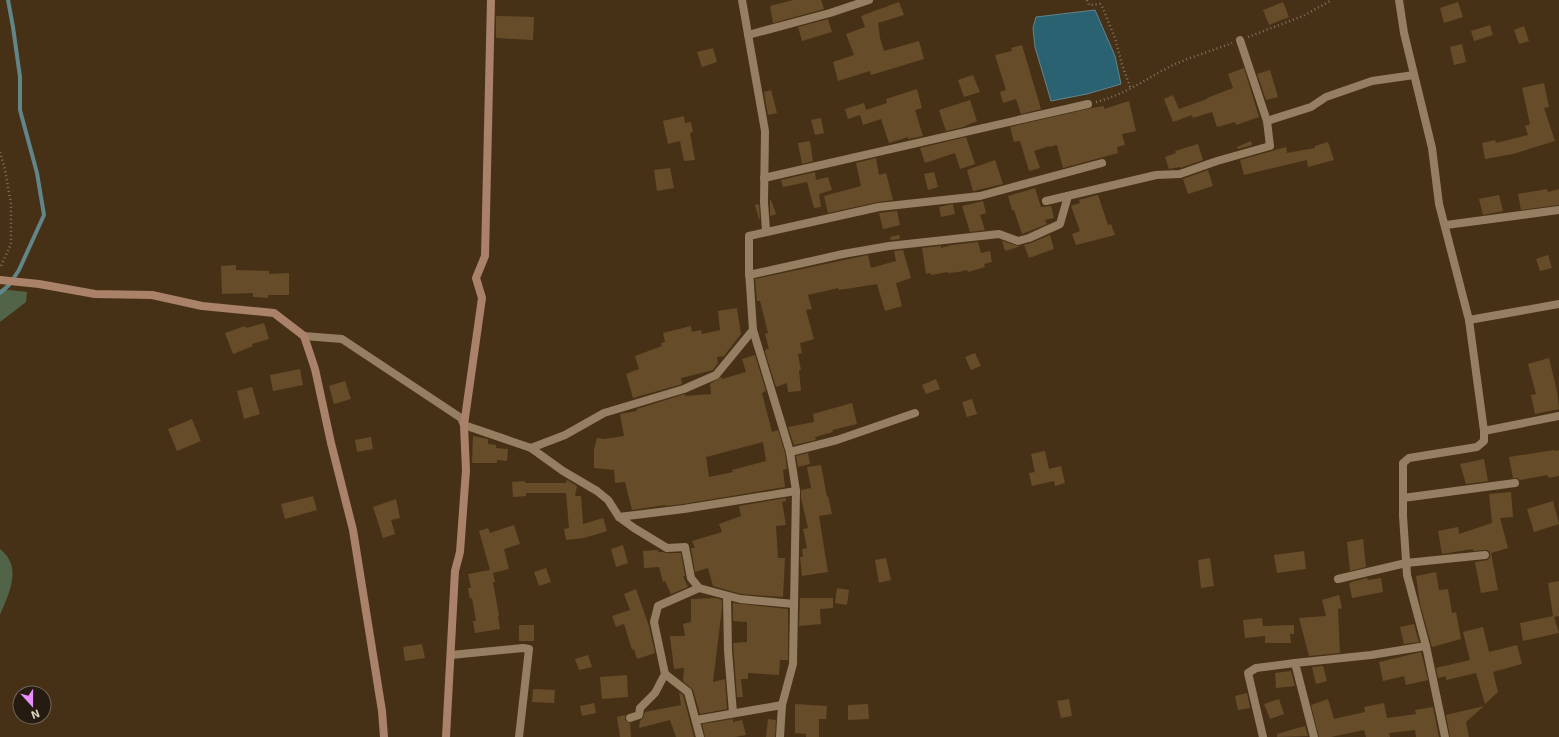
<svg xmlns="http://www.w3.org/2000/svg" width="1559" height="737" viewBox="0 0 1559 737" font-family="'Exo 2',sans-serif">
  <rect width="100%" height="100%" fill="#463117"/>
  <g fill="#526447">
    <path d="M0,289L27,292L26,302L0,322Z"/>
    <path d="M0,549C23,567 9,593 0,615Z"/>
  </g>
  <path fill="#2b6271" stroke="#62858a" d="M1095,10L1115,56L1121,84L1087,94L1051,101L1035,47L1033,28L1036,17Z"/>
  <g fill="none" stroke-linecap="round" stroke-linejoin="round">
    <path stroke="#62858a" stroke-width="4" d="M0,293L9,285L19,270L44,215L37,173L20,110V77L13,27L8,0"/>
  </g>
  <g fill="#674c29" fill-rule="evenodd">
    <path d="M793,0H821L824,9L773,23L770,6Z"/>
    <path d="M899,2L904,15L878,23L880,38L884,51L919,41L924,59L871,75L870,71L838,81L833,62L854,55L846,34L865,27L861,16Z"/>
    <path d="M1283,2L1289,17L1269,25L1263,10Z"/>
    <path d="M1458,2L1463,17L1444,23L1440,8Z"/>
    <path d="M496,16L534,17L533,40L496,38Z"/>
    <path d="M828,19L832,32L802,41L798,27Z"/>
    <path d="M1490,25L1493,35L1474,41L1471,31Z"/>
    <path d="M1524,26L1529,41L1519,44L1514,30Z"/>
    <path d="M1462,44L1466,62L1454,65L1450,47Z"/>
    <path d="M1022,45L1041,109L1021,114L1016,99L1003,103L1000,92L1006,90L995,55L1012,51L1011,48Z"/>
    <path d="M713,48L717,62L702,67L697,52Z"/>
    <path d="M1244,68L1259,117L1236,125L1235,122L1217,127L1212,112L1193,118L1192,115L1173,122L1164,99L1173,95L1179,109L1207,99V98L1233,88L1228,74Z"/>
    <path d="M1270,70L1278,97L1266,100L1257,74Z"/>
    <path d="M973,75L980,92L964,97L958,80Z"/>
    <path d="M1544,83L1549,107L1544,108L1555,141L1513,154L1485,159L1482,143L1495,140L1496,143L1528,135L1525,126L1530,124L1522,88Z"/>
    <path d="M917,89L922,108L915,110L923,136L908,139V137L889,143L881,119L863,125L860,115L848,119L845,109L864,103L866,110L887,103L886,99Z"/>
    <path d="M771,90L777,113L768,115L764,92Z"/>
    <path d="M970,100L977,121L963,127L946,131L939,110Z"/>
    <path d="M1129,101L1136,131L1122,134L1125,145L1117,147L1118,153L1063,168L1057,145L1049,147V146L1034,151L1040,168L1029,171L1020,141L1014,142L1010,127L1092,108L1104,106V109Z"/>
    <path d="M684,116L685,123L691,122L693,132L690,133L695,160L684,161L680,141L668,144L663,121Z"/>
    <path d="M821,118L824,133L815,135L811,120Z"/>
    <path d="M966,137L975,164L960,169L955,153L925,163L920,148Z"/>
    <path d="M810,141L813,161L802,164L798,143Z"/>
    <path d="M1251,141L1252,145L1238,149L1237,147Z"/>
    <path d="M1328,142L1334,160L1308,167L1307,160L1244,175L1240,160L1286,147L1287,153L1315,148V146Z"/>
    <path d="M1198,144L1203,160L1180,168V167L1169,169L1165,157L1176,153L1175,151Z"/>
    <path d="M876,158L879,175L886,173L893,200L878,202L828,213L824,196L861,186L856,163Z"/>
    <path d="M995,160L1003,184L973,191L967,170Z"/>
    <path d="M670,168L674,188L657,191L654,170Z"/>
    <path d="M1208,170L1213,186L1188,194L1183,179Z"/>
    <path d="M815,172L816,180L828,177L832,190L819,194L821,207L814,208L807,182L783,187L781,180Z"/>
    <path d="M934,172L938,187L928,190L924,174Z"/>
    <path d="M1035,188L1041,207L1051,206L1054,218L1045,220L1047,224L1022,234L1014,210H1012L1008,196Z"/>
    <path d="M1547,189L1548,192L1559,189V205L1521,210L1518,194Z"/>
    <path d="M1098,195L1108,225L1111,224L1115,235L1076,245L1072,234L1080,231L1071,206L1080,203L1079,200Z"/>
    <path d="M1499,195L1503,211L1483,215L1479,199Z"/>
    <path d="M770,200H771L776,214L770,216Z"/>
    <path d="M983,201L986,213L980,215L985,230L970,232L962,206Z"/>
    <path d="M759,204L760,219H759L755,205Z"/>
    <path d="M953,204L955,214L941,217L939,207Z"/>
    <path d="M897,211L900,225L883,229L879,213Z"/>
    <path d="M899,235L900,239L891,240L890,237Z"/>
    <path d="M1050,235L1054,249L1029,258L1024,245L1005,251L1002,241L1019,246L1031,243Z"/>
    <path d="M978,242L981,253L990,251L992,262L984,264L985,267L968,272L967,270L958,272L948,273V272L931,275L930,273L926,274L922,248L941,246V248L952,245Z"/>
    <path d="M903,250L911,278L896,283L902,306L885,311L877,284L839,290L838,288L808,295L812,309L806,310L814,339L800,343L802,353L798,354L801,370H799L801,391L788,392L787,383L776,387L765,352L766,349H769L765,334L768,333L760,301H757L755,279L868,255L871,268L896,261L894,251Z"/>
    <path d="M1548,255L1552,268L1540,271L1536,259Z"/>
    <path d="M236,265V270L269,271V274L289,273V295H268V298L253,297V293L222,294L221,266Z"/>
    <path d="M737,308L741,334L724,356L717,357L718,363L713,370L681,378L682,384L633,398L626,374L639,369L635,356L662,346L661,343L665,342L663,333L691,326L692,332L701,330L702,334L720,330L718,311Z"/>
    <path d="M264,323L269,339L252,344L253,346L233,354L225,333L245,326L246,328Z"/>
    <path d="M975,353L981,366L971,370L965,357Z"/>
    <path d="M755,355L766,391L762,393L772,432L778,430L785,453L787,469L783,470L785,487L683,504L665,506V505L632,510L625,482L615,483L614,470L594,468V449L597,438L604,439L624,436L620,414L637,411V409L685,394V396L711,394L710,384L721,377L722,379L746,372L742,359ZM763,442L766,461L732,470L733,472L709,477L706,457Z"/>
    <path d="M1549,358L1557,391L1559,409L1535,414L1531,395L1536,394L1528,364Z"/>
    <path d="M300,369L303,385L273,391L270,375Z"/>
    <path d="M936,379L940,389L926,394L922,385Z"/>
    <path d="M345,381L351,399L334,404L329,386Z"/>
    <path d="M252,387L260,414L244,419L237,391Z"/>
    <path d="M972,399L977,414L967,417L962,402Z"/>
    <path d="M852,403L857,424L832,430L833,432L815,437L816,440L794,445L788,427L814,422L813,414Z"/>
    <path d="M192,419L201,441L177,451L168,429Z"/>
    <path d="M473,436L488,439V444L496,445V448L508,449L507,461L497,460V463H472Z"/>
    <path d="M371,437L373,449L357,452L355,440Z"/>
    <path d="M1554,450V451L1559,450V476L1548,478V475L1520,480L1517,478H1513L1509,457Z"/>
    <path d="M1045,451L1049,469L1061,466L1065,483L1055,486L1054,481L1032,486L1029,473L1035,472L1031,454Z"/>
    <path d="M808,453L810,464L798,467L796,456Z"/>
    <path d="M1484,459L1488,481L1466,484L1460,464Z"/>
    <path d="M821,465L827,497L828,496L832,514L819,516L828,572L802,576L800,557H803L802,549L807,548L803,529L808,528L801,498V490L811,488L807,467Z"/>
    <path d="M567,480L577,486L575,496H581L583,524L603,518L607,531L584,538L566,540L564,529L569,528L566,493H526V496L513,497L512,482L525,481V483H566Z"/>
    <path d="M1511,492L1513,517L1500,518L1508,548L1491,553L1498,590L1481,593L1475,562L1488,560L1490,557V552L1487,550L1473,551V549L1442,554L1438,531L1458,527L1459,534L1492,523L1489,494Z"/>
    <path d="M313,496L317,510L285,519L281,504Z"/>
    <path d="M786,498V501L782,502L786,525L776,526L778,558H785L783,597L741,594L713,586L708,568L695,572L691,548H695L692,541L722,532L719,524L741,516L739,506Z"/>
    <path d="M396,499L400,518L391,520L395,534L383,538L373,507Z"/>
    <path d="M1553,501L1559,524L1534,532L1527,509Z"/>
    <path d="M514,525L520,544L504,549L509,569L493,573L495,582H493L499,616H498L500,629L475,633L473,621H476L472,598L470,599L468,588H471L468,574L490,570L479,531L488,528L490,533Z"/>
    <path d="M1363,539L1366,567L1350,571L1347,542Z"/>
    <path d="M623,545L628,563L616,567L611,549Z"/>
    <path d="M658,550V552H662L667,553H681L685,576H683L688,587L671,594L665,581L663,582L659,567L644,568L643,551Z"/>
    <path d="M1304,551L1306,569L1277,573L1274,555Z"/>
    <path d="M886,558L891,580L879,583L875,560Z"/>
    <path d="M1210,558L1214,586L1201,588L1198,560Z"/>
    <path d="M546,568L551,582L539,586L534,572Z"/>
    <path d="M1436,572L1439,590L1448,589L1452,613L1456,612L1461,639L1432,647L1420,604L1416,576Z"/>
    <path d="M1367,578L1368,580L1381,578L1383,592L1352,598L1349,583H1351V582Z"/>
    <path d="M1559,581V616L1554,617L1559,633L1523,641L1520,623L1553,616L1548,583Z"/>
    <path d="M837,588L849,590L847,605L835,603Z"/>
    <path d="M636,589L649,626L655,653L637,659L634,649L632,650L624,624L616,627L612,616L630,610L624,594Z"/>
    <path d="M1339,595L1342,608L1338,609L1340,653L1309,656L1299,618L1326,616L1322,600Z"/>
    <path d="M716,598L722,600V608L713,682L725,679L727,709L700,714L693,690L683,681L684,668L674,669L670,636H685L683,624L691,622V599Z"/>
    <path d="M800,598H833V608L820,609L821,624L799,626Z"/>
    <path d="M733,603L788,609V660H780L779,675L748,673V679H741L743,697H737L733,643L747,642V622L733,621Z"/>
    <path d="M1262,618L1263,626L1294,625V634H1290L1291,643H1265V636L1245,638L1243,620Z"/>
    <path d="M1414,624L1419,642L1404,644L1400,627Z"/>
    <rect x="519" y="625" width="15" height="16"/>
    <path d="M1483,627L1489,652L1517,645L1522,664L1493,672L1498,692L1485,704L1476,673L1446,680V676L1438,678L1436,668L1470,660L1463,632Z"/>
    <path d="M422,644L425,658L405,661L403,647Z"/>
    <path d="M1421,652L1428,680L1406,685L1404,676L1383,681L1379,662Z"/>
    <path d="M588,655L592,667L579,670L575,659Z"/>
    <path d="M1323,666L1327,681L1316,684L1312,667Z"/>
    <path d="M1291,671L1295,686L1276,688L1275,673Z"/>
    <path d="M627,675L628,697L602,699L600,677Z"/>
    <path d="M533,689L555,690L554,703L532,702Z"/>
    <path d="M679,692L683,695L694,737H676L670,720L639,728L640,721L643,718L645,712L681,705Z"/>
    <path d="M1247,693L1250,708L1238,710L1235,696Z"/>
    <path d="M1069,699L1072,716L1061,718L1057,701Z"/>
    <path d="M1279,699L1284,714L1270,719L1264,704Z"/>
    <path d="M1328,699L1334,719L1365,712L1364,707L1384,703L1387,718L1416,714L1415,710L1433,707L1439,737H1416L1415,730L1389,733L1390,737H1366L1364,730L1331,737H1319L1311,705Z"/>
    <path d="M594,703L596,713L582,716L580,706Z"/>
    <path d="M795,704L827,706L826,719H819V737H806V734L795,733Z"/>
    <path d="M868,704L869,719L848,720V705Z"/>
    <path d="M1484,706L1466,722L1469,737H1450L1446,715Z"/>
    <path d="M625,715V720L630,723L631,737H620L617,717Z"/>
    <path d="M733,719V722L742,720L746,735L735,737H705L702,724Z"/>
    <path d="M768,719L776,720L775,737H766Z"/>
    <path d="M1305,726L1308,736L1277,737V734Z"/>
  </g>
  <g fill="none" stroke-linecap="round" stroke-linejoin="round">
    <g stroke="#84725c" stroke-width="2.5" stroke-dasharray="1 3" stroke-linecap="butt">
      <path d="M1087,0L1089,5L1100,4L1102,6L1116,41L1122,65L1131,89"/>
      <path d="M1248,37L1303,16L1332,0"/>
      <path d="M1096,102C1124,95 1146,79 1171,66C1190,57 1212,51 1232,43"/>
      <path d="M0,152L5,170L11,204V244L0,268"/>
    </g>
    <g stroke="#967e62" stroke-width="8">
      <path d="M742,0L765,131L764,202L766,231"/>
      <path d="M1399,0L1404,33L1432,148L1439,204L1469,320L1484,431V441L1477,447L1409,458L1403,463V516L1407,575L1426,646L1445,737"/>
      <path d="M748,35L830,13L869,0"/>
      <path d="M1240,40L1267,121"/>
      <path d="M764,178L1088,104"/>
      <path d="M1046,201L1156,175L1180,174L1217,161L1270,146L1267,121L1311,107L1326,97L1372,81L1414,75"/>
      <path d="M1446,225L1559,210"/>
      <path d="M749,275L843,254L889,246L999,234L1018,241L1029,238L1060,224L1068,196"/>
      <path d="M1469,320L1559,304"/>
      <path d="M304,336L342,339L461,418L464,425L531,448L565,435L604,413L684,389L716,375L753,330"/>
      <path d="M1484,431L1559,416"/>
      <path d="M531,448L563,471L597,491L608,500L619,517L634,528L667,548L685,547L691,578L699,588L740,599L794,604"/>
      <path d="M790,452L837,440L915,413"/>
      <path d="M1403,498L1515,483"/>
      <path d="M619,517L684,509L796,491"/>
      <path d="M1338,579L1406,563L1485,555"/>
      <path d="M699,588L658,606L654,622L665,674L688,692L700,737"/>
      <path d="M727,596L728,651L733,713"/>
      <path d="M451,655L523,648L529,649L519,737"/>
      <path d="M630,718L639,715L640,708L655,693L665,674"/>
      <path d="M696,720L782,705"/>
      <path d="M780,737L782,705L793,664L796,491L790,452L753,330L749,270V236L879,207L980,196L1102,163"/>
      <path d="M1263,737L1248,673L1256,668L1295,663"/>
      <path d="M1314,737L1295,663L1371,655L1426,646"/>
    </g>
    <g stroke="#aa8169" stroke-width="8">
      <path d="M0,280L39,284L95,294L152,295L202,306L274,313L304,336L315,369L331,443L353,530L382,711L384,737"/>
      <path d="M446,737L455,571L460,552L466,470L464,425L482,298L476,278L485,256L491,0"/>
    </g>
  </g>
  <g transform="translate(32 705) rotate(159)"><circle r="19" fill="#251b10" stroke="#716659"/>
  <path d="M0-3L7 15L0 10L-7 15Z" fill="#e88eff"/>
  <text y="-6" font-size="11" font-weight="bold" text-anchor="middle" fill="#e3d6c6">N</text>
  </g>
</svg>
